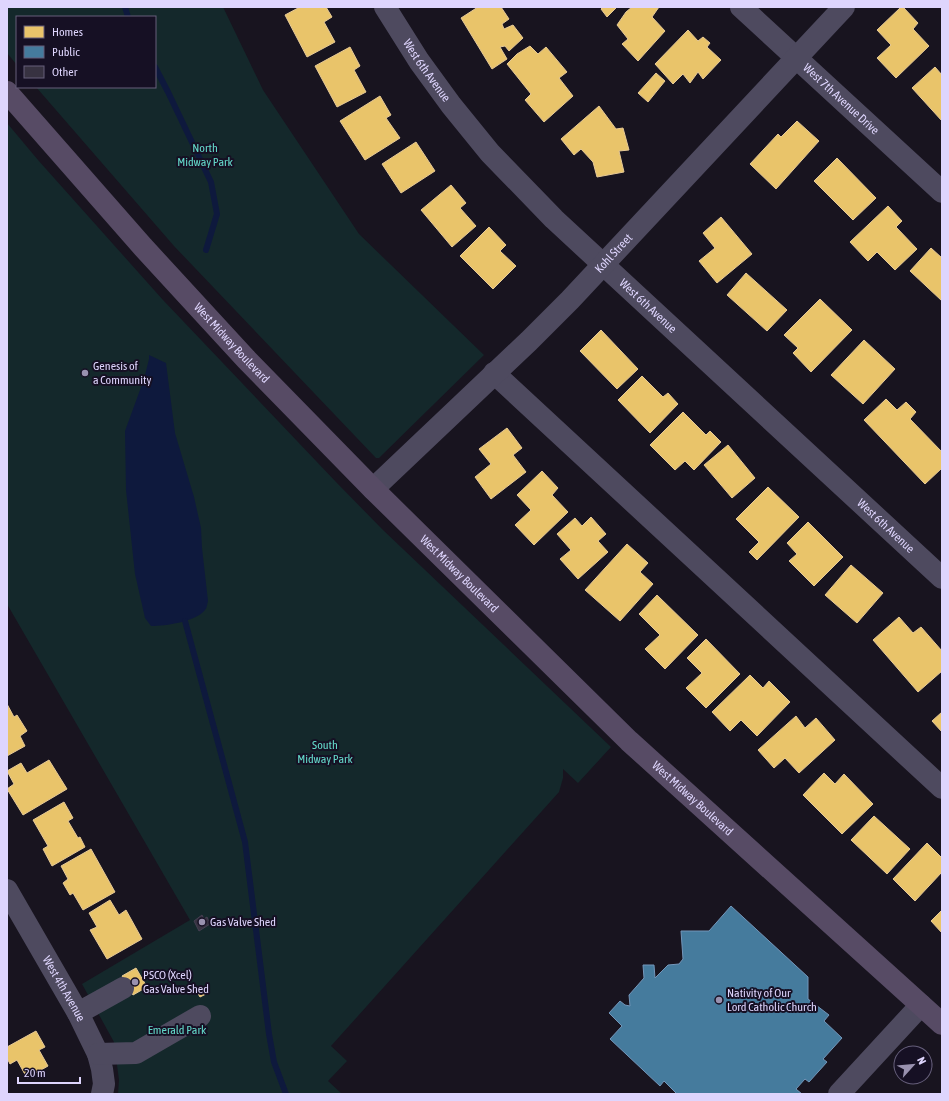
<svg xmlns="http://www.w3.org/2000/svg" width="949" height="1101" viewBox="0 0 949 1101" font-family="'Asap Condensed',sans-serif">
  <rect width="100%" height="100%" fill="#18141f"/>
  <g fill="#14282b">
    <path d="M7,7H223L263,90L359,234L484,355L381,456L379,458H376L174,246L36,87H155V17H17V65L7,53Z"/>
    <path d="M7,123L38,160L163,300L336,482L383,530L611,747L578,783L563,769V778L559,792L331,1046L347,1061L328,1081L342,1094H118L119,1080L114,1042L82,984L190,920L7,604Z"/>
  </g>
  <path fill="#0e193d" d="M149,355L166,363L175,433L194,497L201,528L202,548L208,601C207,604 207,608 205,610C195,622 166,626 151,626L145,618L135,574L126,490L125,431L144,379L149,359Z"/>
  <g fill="#e9c46a" stroke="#e6c996">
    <path d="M300,7H326L332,17L324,22L335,42L307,57L285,15Z"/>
    <path d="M478,7H501L509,19L502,24L504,29L513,25L523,38L509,51L505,46L500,47L507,59L492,69L461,18Z"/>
    <path d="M603,7H616V8L607,17L601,9Z"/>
    <path d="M632,7H659L652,17L665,31L638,61L622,44L628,39L617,25L626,12Z"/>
    <path d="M901,7H903L918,23L913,29L929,46L896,78L877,58L891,45L877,30Z"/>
    <path d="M688,30L698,41L703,37L710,43L707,47L721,60L703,79L698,72L690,83L683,74L673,84L655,64Z"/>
    <path d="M530,46L538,54L546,47L567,72L559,78L573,96L544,122L525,100L531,94L507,64L517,54Z"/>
    <path d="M350,47L360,66L354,70L366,92L337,107L315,66Z"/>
    <path d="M935,67L942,75V121L912,88Z"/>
    <path d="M656,73L665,81L648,102L638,93Z"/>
    <path d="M380,96L391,115L386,118L400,138L365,160L340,121Z"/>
    <path d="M599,106L616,129L623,128L629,150L619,151L624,172L597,177L593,162L581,149L574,155L561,139Z"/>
    <path d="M797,121L819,141L776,189L750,164L778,134L781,137Z"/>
    <path d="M416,142L435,171L401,193L382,164Z"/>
    <path d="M837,158L876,198L853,220L814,181Z"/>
    <path d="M451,185L466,203L460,208L476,226L452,247L421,210Z"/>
    <path d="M888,206L902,221L896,227L917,249L895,270L877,252L868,261L850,242Z"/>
    <path d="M721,217L752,254L717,283L699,261L715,248L703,233Z"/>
    <path d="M489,227L506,245L500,251L516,266L493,289L460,256Z"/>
    <path d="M931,248L942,258V301L910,271Z"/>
    <path d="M746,273L787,310L767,331L727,295Z"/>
    <path d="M820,299L852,330L811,372L793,353L798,348L784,335Z"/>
    <path d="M601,330L638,369L617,389L580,351Z"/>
    <path d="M864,340L895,369L863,404L831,375Z"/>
    <path d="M642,376L663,397L668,393L678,404L650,433L618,400Z"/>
    <path d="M886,399L897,410L906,402L916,412L910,419L942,452V468L925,484L864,420Z"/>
    <path d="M683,412L706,435L710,431L721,442L694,470L685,461L675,470L650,445Z"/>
    <path d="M507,428L522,448L513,455L526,472L491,499L475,477L491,464L479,449Z"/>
    <path d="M728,445L755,478L732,498L704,465Z"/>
    <path d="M542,471L558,488L552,495L568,512L534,545L515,525L531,510L517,495Z"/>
    <path d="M768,487L799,517L757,560L749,552L759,542L736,519Z"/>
    <path d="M591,517L606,534L598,541L608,552L578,579L560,559L571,550L557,534L575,518L582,526Z"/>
    <path d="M808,522L843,557L814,586L789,561L797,554L787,543Z"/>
    <path d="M627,544L648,563L640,572L653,584L620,621L585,590Z"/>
    <path d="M851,565L883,593L857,623L825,595Z"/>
    <path d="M657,595L698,635L665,669L645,649L660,635L639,614Z"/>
    <path d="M899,617L913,633L921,627L942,651V671L918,692L873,640Z"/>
    <path d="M706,639L740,674L706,708L686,688L702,673L687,658Z"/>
    <path d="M750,675L763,688L769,681L790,702L757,736L741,720L730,731L712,712Z"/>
    <path d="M7,704L14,717L17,715L27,731L20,736L25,746L7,756Z"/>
    <path d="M942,712V732L932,721Z"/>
    <path d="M796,716L805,728L816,718L835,740L799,773L785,758L774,768L758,750Z"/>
    <path d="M49,760L67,789L23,815L7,789L14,784L7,771L21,763L27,773Z"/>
    <path d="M824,773L835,784L844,774L873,804L842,834L803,795Z"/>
    <path d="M64,802L73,818L68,821L78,838L80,837L85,847L52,866L43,849L48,846L33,820Z"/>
    <path d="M874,816L910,849L887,874L851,840Z"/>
    <path d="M927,843L942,858V872L915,901L893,879Z"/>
    <path d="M91,849L115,892L83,910L73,893L70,895L63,883L68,879L61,866Z"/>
    <path d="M110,900L119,915L126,910L142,939L107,959L90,930L97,927L89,913Z"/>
    <path d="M942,910V933L931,921Z"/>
    <path d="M136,968L147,987L133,995L122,976Z"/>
    <path d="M203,988L206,994L200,997L197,992Z"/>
    <path d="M36,1031L45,1047L39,1050L48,1066L27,1078L17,1060L10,1064L7,1058V1047Z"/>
  </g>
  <path fill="#457b9d" stroke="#7396ba" d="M731,906L808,977V999L829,1015L824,1021L842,1038L823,1059L827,1062L809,1082L805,1079L796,1089L802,1094H677L664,1081L660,1086L610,1039L622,1026L609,1013L620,1001L625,1005L630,1006L629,995L644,978L643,965H654L655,978L668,965L679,964L683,959L681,931H709Z"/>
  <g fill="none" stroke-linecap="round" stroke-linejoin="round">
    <g stroke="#0e193d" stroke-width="6">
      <path d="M125,7L128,17"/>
      <path d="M155,67L168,92L211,182L217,214L206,250"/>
      <path d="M185,621L245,842L269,1034L274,1062L286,1094"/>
    </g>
  </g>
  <path fill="#373241" stroke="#453f52" d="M202,915L204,919L207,917L210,924L199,931L194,921Z"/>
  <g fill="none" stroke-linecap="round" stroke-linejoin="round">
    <g stroke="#4e4a5f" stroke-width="22">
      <path id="s1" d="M385,7L419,61L451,105L490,153L554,219L942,578"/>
      <path id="s2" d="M741,7L942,192"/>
      <path d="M494,373L942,788"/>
      <path id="s3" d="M373,489L529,341L570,300L844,7"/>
      <path id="s4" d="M7,890L78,1013L98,1054L102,1069L104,1084L102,1094"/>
      <path d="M78,1013L123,988"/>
      <path d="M98,1054L136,1053L200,1016"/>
      <path d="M839,1094L921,1005"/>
    </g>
    <path stroke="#574b65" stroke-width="22" id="s5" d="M7,92L143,247L246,359L373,489L629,741L942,1024"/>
  </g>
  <g fill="#9991af" stroke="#161024" stroke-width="1.5">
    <circle cx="85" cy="373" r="4"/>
    <circle cx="202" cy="922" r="4"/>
    <circle cx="135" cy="982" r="4"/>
    <circle cx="719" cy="1000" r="4"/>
  </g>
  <g text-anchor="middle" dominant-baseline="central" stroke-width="4" stroke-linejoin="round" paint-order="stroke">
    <g font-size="12" fill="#ded5fd" stroke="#161024">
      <text stroke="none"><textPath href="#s1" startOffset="76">West 6th Avenue</textPath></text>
      <text stroke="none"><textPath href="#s2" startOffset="136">West 7th Avenue Drive</textPath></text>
      <text stroke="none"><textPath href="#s3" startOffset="337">Kohl Street</textPath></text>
      <text stroke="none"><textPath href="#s1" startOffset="400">West 6th Avenue</textPath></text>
      <text stroke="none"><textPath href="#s5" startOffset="337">West Midway Boulevard</textPath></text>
      <text stroke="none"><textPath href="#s1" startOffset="724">West 6th Avenue</textPath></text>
      <text stroke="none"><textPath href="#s5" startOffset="661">West Midway Boulevard</textPath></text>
      <text stroke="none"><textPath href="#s5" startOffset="985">West Midway Boulevard</textPath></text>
      <text stroke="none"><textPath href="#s4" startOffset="114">West 4th Avenue</textPath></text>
    </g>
    <g font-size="12" fill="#64d9ca" stroke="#161024">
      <text x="205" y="148">North<tspan x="205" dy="14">Midway Park</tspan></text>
      <text x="325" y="745">South<tspan x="325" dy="14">Midway Park</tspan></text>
      <text x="177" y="1030">Emerald Park</text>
    </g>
    <g font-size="12" fill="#ded5fd" stroke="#161024" text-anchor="start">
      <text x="93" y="366">Genesis of<tspan x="93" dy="14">a Community</tspan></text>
      <text x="210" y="922">Gas Valve Shed</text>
      <text x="143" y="975">PSCO (Xcel)<tspan x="143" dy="14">Gas Valve Shed</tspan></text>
      <text x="727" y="993">Nativity of Our<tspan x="727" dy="14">Lord Catholic Church</tspan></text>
    </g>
  </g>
  <rect width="949" height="1101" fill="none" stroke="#ded5fd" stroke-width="16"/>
  <rect x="16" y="16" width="140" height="72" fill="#161024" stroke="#665f7b"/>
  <rect x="24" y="26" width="20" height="12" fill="#e9c46a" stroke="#665f7b"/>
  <text x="52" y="36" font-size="12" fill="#ded5fd">Homes</text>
  <rect x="24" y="46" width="20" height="12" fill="#457b9d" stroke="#665f7b"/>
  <text x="52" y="56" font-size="12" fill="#ded5fd">Public</text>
  <rect x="24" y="66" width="20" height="12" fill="#373241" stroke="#665f7b"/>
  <text x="52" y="76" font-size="12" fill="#ded5fd">Other</text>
  <g transform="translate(913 1065) rotate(63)"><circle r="19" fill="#161024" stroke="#665f7b"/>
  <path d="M0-3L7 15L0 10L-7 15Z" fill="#9991af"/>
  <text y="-6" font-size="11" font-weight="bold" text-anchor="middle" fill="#ded5fd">N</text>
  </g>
  <path d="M18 1077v6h62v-6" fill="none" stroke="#ded5fd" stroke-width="2"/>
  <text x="24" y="1077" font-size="12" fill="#ded5fd" stroke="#161024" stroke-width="3" paint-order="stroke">20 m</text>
</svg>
